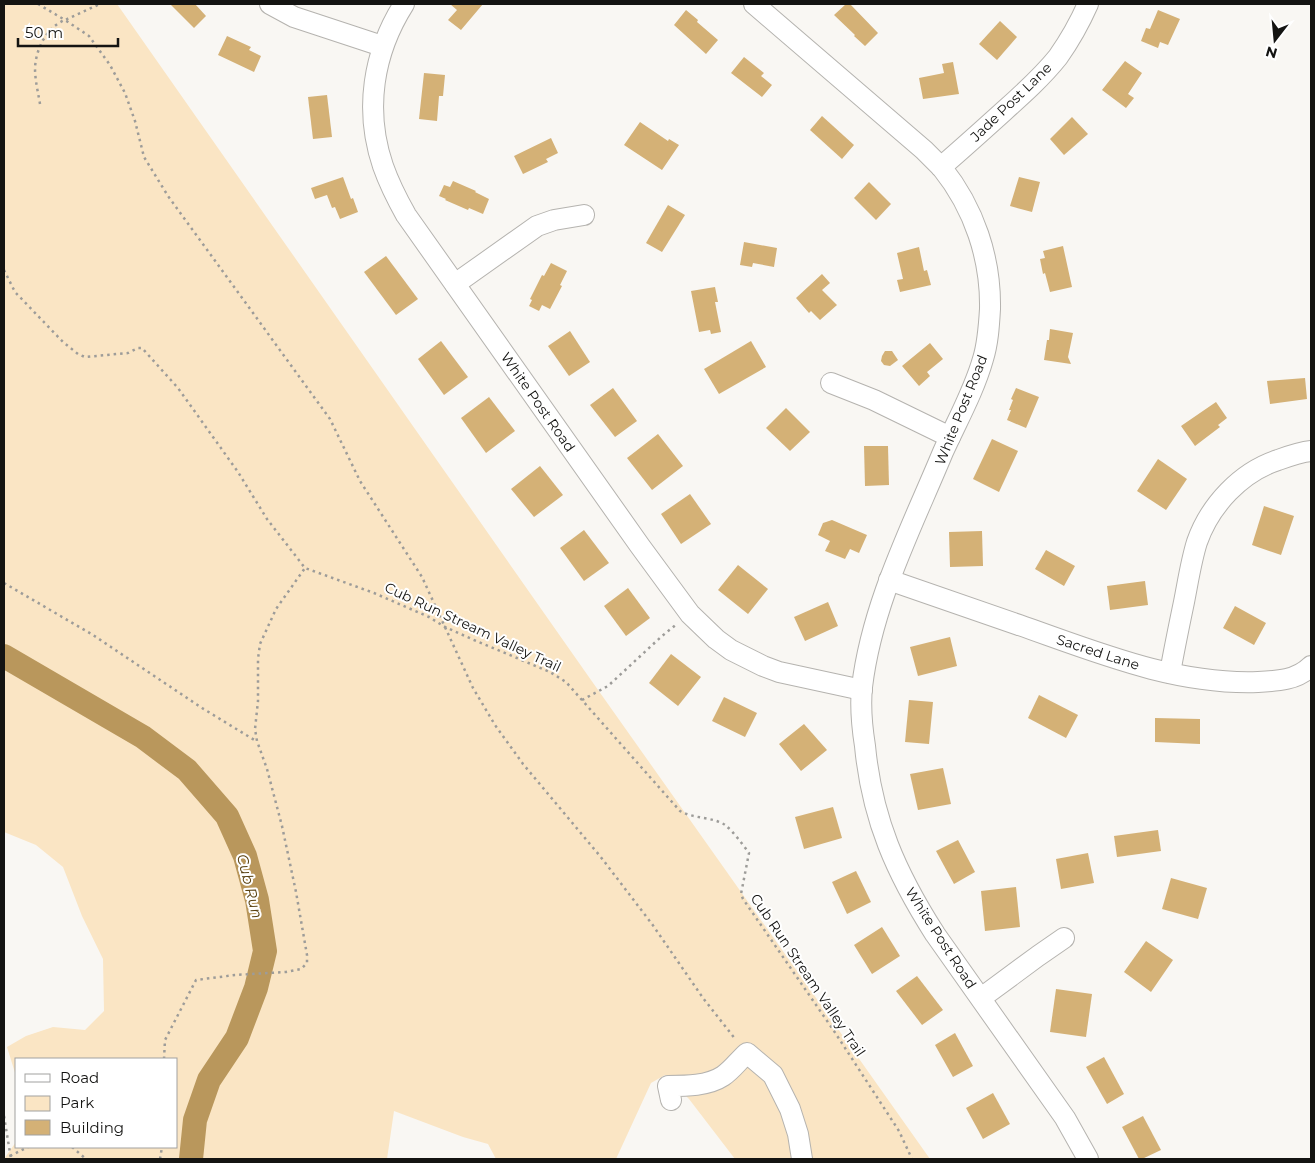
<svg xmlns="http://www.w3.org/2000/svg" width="1315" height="1163" viewBox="0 0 1315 1163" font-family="Montserrat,sans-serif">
  <rect width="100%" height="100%" fill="#f9f7f3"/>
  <path fill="#fae5c4" d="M4,4H117L591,680L930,1159H735L689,1099L665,1075L651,1083L616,1159H496L488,1144L463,1137L394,1111L387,1159H4L16,1142V1147H176V1059H16V1076L7,1047L26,1036L53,1027L85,1030L104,1011L103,959L82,916L63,867L36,845L4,832Z"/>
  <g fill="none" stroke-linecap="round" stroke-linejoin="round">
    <path stroke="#b9975c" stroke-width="24" d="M4,656L143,737L187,770L227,816L245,856L257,900L265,951L256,988L237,1038L209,1080L195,1120L191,1159"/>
  </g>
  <g fill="#d4b176">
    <path d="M170,4H195L206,16L194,28Z"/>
    <path d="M450,4H483L461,30L448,20L457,10Z"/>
    <path d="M846,4H850L878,33L865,46L854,36L855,35L834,15Z"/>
    <path d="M686,10L698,20L697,22L718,40L706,54L674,25Z"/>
    <path d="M1158,10L1180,19L1168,45L1160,42L1158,48L1141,41L1146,28L1150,29Z"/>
    <path d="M1000,21L1017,37L997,60L979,44Z"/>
    <path d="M227,36L251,47L249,50L261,56L254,72L218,55Z"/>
    <path d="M744,57L764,73L761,76L772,85L762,97L731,73Z"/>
    <path d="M1125,61L1142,73L1128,94L1134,98L1126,108L1102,90Z"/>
    <path d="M953,62L959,94L923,99L919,78L944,73L942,64Z"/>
    <path d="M424,73L445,75L443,96H439L437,121L419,119Z"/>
    <path d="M327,95L332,137L313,139L308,97Z"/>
    <path d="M822,116L854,145L842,159L810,130Z"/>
    <path d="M1072,117L1088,134L1064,155L1050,139Z"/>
    <path d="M640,122L668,141L669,139L679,145L662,170L624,145Z"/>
    <path d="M551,138L558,153L546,159L548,162L523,174L514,156Z"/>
    <path d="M343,177L351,199L353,198L358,212L340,219L335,207L332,208L327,195L315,199L311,188Z"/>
    <path d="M1019,177L1040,182L1032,212L1010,206Z"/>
    <path d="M453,181L476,191L475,192L489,199L483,214L469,208L468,210L445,200L446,199L439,196L444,185L450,187Z"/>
    <path d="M869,182L891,204L876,220L854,198Z"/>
    <path d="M668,205L685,215L662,252L646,243Z"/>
    <path d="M744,242L777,248L774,267L753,263L752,267L740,265Z"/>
    <path d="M1063,246L1072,287L1050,292L1045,273L1043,274L1040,259L1045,258L1043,251Z"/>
    <path d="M919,247L924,271L927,270L931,285L900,292L897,280L903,279L897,253Z"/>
    <path d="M386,256L418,299L396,315L364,272Z"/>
    <path d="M551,263L567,271L560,285L562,286L550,309L542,305L539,311L529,306L532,300L530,299L542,275L544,276Z"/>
    <path d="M822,274L830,283L822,290L837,305L820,320L811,311L809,313L796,298Z"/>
    <path d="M715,287L718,302H715L721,332L711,334L710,330L699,332L691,291Z"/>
    <path d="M1050,329L1073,333L1068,357L1071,364L1044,360L1047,340H1049Z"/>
    <path d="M570,331L590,362L569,376L548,346Z"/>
    <path d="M441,341L468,377L444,395L418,359Z"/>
    <path d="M751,341L766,367L719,394L704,369Z"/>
    <path d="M930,343L943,359L927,372L930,376L919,386L902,366Z"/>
    <path d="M885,351H892L898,360L890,366L884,365L881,361L882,356Z"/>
    <path d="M1305,378L1307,399L1270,404L1267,381Z"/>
    <path d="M613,388L637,421L615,437L590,405Z"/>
    <path d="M1016,388L1039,397L1026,428L1007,420L1011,410H1009L1013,400L1011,399Z"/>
    <path d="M489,397L515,431L486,453L461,418Z"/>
    <path d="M1216,402L1227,418L1218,425L1220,427L1195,446L1181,426Z"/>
    <path d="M786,408L810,432L790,451L766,428Z"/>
    <path d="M658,434L683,466L652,490L627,458Z"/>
    <path d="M992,439L1018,451L999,492L973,479Z"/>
    <path d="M864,446H888L889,485L865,486Z"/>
    <path d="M1158,459L1187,479L1166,510L1137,491Z"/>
    <path d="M540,466L563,495L534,517L511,489Z"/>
    <path d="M690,494L711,524L681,544L661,514Z"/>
    <path d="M1264,506L1294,516L1281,555L1252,545Z"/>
    <path d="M832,520L867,535L859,553L850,549L845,559L825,551L830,541L818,535L823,523Z"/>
    <path d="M584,530L609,563L584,581L560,548Z"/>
    <path d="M982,531L983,566L950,567L949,532Z"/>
    <path d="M1046,550L1075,566L1064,586L1035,569Z"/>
    <path d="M738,565L768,589L748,614L718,590Z"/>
    <path d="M1145,581L1148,605L1110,610L1107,586Z"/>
    <path d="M628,588L650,618L626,636L604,606Z"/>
    <path d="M828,602L838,626L805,641L794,617Z"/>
    <path d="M1235,606L1266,623L1254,645L1223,628Z"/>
    <path d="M950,637L957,666L918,676L910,647Z"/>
    <path d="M671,654L701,677L678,706L649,683Z"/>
    <path d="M1039,695L1078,715L1066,738L1028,718Z"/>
    <path d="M724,697L757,713L745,737L712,721Z"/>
    <path d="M909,700L933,702L929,744L905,742Z"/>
    <path d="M1155,718L1200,719V744L1155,742Z"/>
    <path d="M804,724L827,750L801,771L779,744Z"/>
    <path d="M943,768L951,804L918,810L910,774Z"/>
    <path d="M833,807L842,838L804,849L795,817Z"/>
    <path d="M1158,830L1161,851L1117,857L1114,836Z"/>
    <path d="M958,840L975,872L954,884L936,851Z"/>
    <path d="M1088,853L1094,883L1061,889L1056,859Z"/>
    <path d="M856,871L871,902L847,914L832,882Z"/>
    <path d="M1171,878L1207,888L1198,919L1162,909Z"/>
    <path d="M1016,887L1020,927L985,931L981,891Z"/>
    <path d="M882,927L900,956L872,974L854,945Z"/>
    <path d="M1146,941L1173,960L1151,992L1124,972Z"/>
    <path d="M917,976L943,1010L922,1025L896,991Z"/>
    <path d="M1056,989L1092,994L1086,1037L1050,1032Z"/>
    <path d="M955,1033L973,1066L953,1077L935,1045Z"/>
    <path d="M1104,1057L1124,1094L1107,1104L1086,1067Z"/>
    <path d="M993,1093L1010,1124L983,1139L966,1108Z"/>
    <path d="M1143,1116L1161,1150L1142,1159H1139L1122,1127Z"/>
  </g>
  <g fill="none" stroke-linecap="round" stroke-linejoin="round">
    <defs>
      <g id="minor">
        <path d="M270,4L294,17L382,46"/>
        <path d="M404,4C373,53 364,110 383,166C389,183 397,199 406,215L640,546L690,614L716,639L731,650L763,666L779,672L862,690"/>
        <path d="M754,4L924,150C930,156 936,162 942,168C974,208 991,258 990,309C989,326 988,343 983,359C974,391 957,421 943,452C911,529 872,604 862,687C860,707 862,727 865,746C872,819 896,873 935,934L1065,1118L1088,1159"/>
        <path d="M941,167C962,149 983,130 1004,111C1023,94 1042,77 1058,57C1070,40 1080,22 1088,4"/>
        <path d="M455,284L537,226L554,220L584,215"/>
        <path d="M831,383L874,400L950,437"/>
        <path d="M889,580C932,595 975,610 1019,625C1096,652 1175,685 1258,682C1278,681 1297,680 1311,666"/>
        <path d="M1170,673C1174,650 1179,626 1184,602C1188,582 1191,561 1197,542C1210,505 1241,472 1278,460C1289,456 1300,452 1311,451"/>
        <path d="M981,998L1038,956L1064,938"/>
        <path d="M671,1100L668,1086C686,1086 708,1086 723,1076C732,1070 739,1060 747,1053L773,1075L790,1109L798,1134L802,1159"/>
      </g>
    </defs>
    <use href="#minor" stroke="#b5b3af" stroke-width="22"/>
    <g stroke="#9d9c99" stroke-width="2.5" stroke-dasharray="2.5 4" stroke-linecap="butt">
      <path d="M38,4L65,20L100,4"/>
      <path d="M40,104C38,92 35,80 35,68C36,48 47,27 65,20L89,36L110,65L125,93L135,121L144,157L168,196L330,419L360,481L422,577L473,688L495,725L523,764L600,856L652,924L703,998L736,1040"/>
      <path d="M4,270L15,292L63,342L78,354L85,357L128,353L138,348H142L178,388L238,472L267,519L305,568L374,593L429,617L445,627L474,640L550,672L566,682L680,811C694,819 714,817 725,825C733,831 743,845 749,853L741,894L743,899L834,1031L899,1131L912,1159"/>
      <path d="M4,583L93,635L202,708L256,741"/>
      <path d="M582,700L608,686L662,636L677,624"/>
      <path d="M164,1059L165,1040L196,980L235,975L286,972L301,969L307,963V955L296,892L282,826L267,769L257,741L255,729L258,701V659L260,644L276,609L305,568"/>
      <path d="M4,1116L11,1159"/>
      <path d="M72,1147L86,1159"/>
      <path d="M10,1156L28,1147"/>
      <path d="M160,1159L162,1147"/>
    </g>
    <use href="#minor" stroke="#fff" stroke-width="20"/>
  </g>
  <g text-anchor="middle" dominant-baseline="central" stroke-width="4" stroke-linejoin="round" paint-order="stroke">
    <g font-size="14" fill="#141412" stroke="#fff">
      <text transform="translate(1011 102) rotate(-44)">Jade Post Lane</text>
      <text transform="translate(538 402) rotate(55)">White Post Road</text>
      <text transform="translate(961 410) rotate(-68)">White Post Road</text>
      <text transform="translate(473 627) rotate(25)">Cub Run Stream Valley Trail</text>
      <text transform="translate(1098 652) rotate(18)">Sacred Lane</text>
      <text transform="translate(941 938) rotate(57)">White Post Road</text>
      <text transform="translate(808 975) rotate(56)">Cub Run Stream Valley Trail</text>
    </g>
    <g font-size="15" font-style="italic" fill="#584010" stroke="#fff">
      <text transform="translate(250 886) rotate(76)">Cub Run</text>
    </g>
  </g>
  <rect width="1315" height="1163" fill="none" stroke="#141412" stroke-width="10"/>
  <rect x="15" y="1058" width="162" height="90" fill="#ffffff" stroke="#a1a1a0"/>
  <rect x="25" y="1074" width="25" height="8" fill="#ffffff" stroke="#a1a1a0"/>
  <text x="60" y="1083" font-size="15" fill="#141412">Road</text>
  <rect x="25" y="1096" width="25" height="15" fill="#fae5c4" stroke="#a1a1a0"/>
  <text x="60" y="1108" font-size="15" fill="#141412">Park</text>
  <rect x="25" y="1120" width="25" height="15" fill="#d4b176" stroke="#a1a1a0"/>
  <text x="60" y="1133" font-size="15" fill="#141412">Building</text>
  <g transform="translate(1275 40) rotate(196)" stroke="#ffffff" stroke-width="4" paint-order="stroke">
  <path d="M0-4L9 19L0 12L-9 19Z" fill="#141412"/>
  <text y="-8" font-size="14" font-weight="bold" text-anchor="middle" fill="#141412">N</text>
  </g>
  <path d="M18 38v8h100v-8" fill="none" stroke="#141412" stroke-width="2.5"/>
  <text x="25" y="38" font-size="15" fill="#141412" stroke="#ffffff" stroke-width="4" paint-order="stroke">50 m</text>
</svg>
